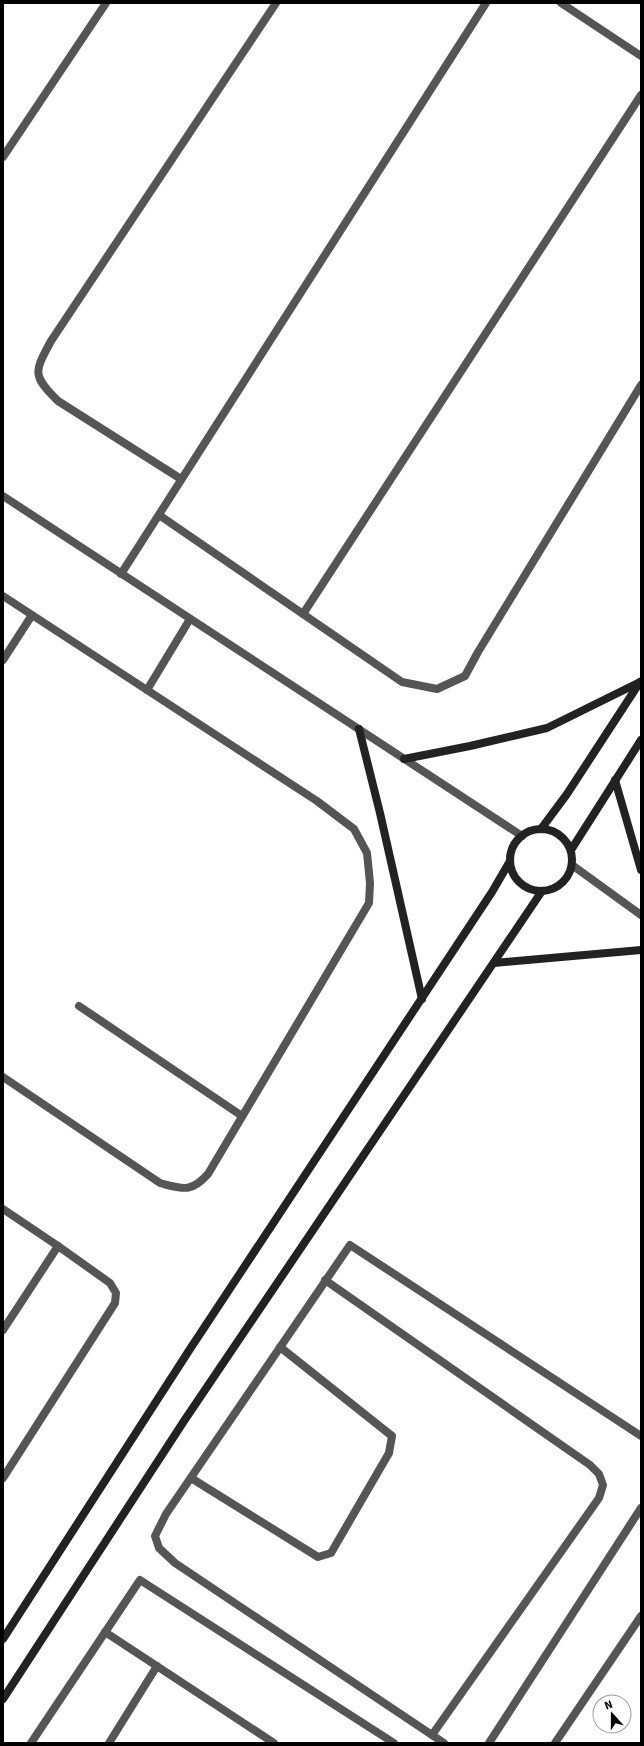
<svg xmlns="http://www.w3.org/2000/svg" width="644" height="1746" viewBox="0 0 644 1746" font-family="Signika,sans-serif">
  <rect width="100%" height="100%" fill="#fff"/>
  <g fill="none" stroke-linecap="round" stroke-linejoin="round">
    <g stroke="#555" stroke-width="8">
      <path d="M561,3L641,56"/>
      <path d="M3,157L106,3"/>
      <path d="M181,479L58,401C31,375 35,371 51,341L276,3"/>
      <path d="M3,496L522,836"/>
      <path d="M159,515L402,682L437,689L465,676L478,652L641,385"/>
      <path d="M121,574L486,3"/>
      <path d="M3,596L147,690L190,619"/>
      <path d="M303,614L641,95"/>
      <path d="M3,660L32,615"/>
      <path d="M79,1006L242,1116"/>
      <path d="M3,1077L160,1183C183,1189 191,1193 208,1174L369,903L370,883L367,853L354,829L317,801L147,690"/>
      <path d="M3,1209L58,1246L3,1330"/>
      <path d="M325,1280L590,1465L599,1474L603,1485L599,1498L432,1735"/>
      <path d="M3,1478L115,1303L116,1293L110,1283L58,1246"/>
      <path d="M191,1478L318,1557L331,1553L389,1453L392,1436L280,1347"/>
      <path d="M105,1632L274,1743"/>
      <path d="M31,1743L140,1580L394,1743"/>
      <path d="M109,1743L157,1666"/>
      <path d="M444,1743L175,1563L159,1548L155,1536L166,1514L350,1245L641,1436"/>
      <path d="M489,1743L641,1508"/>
      <path d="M555,1743L641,1616"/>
    </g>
    <path stroke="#555" stroke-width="8" d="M572,865L641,915"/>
    <g stroke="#222" stroke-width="8">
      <path d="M359,729L380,813L422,999"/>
      <path d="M404,759L470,746L547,728L640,682"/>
      <path d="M615,780L641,870"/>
      <path d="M541,829L567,794L640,682"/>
      <circle cx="541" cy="860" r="31"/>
      <path d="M571,850L641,740"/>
      <path d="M494,963L641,950"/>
      <path d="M3,1639L190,1349L492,892L510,861"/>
      <path d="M3,1699L184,1421L542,891"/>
    </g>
  </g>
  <rect width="644" height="1746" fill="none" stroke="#000000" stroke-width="8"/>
  <g transform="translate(612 1714) rotate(339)"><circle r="19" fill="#ffffff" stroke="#999999"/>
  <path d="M0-3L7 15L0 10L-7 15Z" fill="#000000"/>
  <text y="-6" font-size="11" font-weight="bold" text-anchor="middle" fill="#000000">N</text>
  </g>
</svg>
